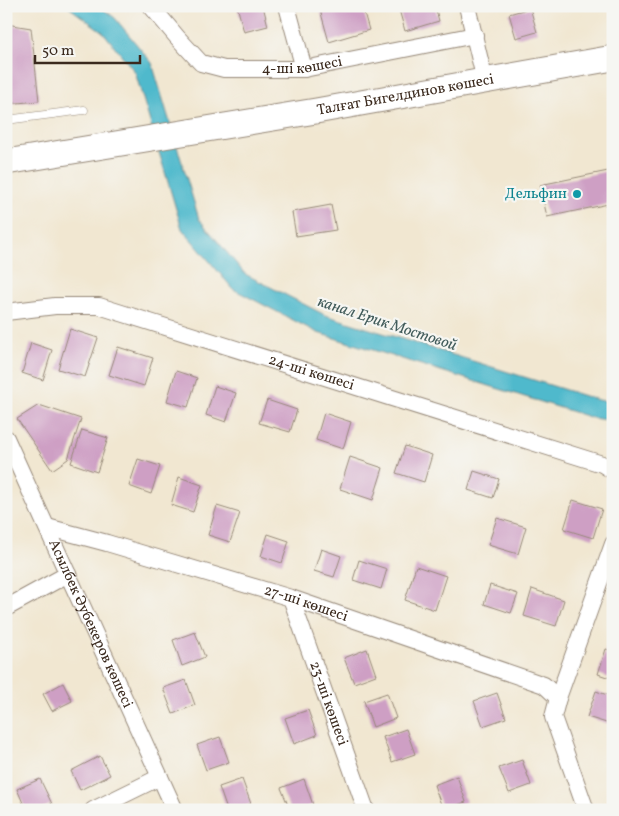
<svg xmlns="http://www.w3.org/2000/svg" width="619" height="816" viewBox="0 0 619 816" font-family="Vollkorn,serif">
  <rect width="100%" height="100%" fill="#f6f6f2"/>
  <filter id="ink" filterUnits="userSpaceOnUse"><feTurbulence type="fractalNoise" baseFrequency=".02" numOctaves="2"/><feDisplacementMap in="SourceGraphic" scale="10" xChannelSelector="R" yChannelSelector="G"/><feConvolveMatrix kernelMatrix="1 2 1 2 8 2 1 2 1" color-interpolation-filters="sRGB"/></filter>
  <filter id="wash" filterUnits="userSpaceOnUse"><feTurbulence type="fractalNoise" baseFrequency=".0096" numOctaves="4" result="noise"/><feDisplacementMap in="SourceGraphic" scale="20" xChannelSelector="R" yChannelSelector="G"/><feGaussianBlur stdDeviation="1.12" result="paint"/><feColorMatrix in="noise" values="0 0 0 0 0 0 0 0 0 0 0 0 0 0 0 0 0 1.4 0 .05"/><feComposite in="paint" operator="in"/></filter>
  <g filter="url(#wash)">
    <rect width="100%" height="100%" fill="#f1e7d1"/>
    <path fill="#4fb9cc" stroke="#457275" d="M67,6H99L115,18L152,63L199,219L245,274L325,315L598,400L613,402V421L593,418L318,333L233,289L182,229L135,72L103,32Z"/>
    <g id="blocks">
      <g fill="#ce9fc4">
        <path d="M237,6H263L268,26L244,32Z"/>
        <path d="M319,6H362L369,30L329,42Z"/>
        <path d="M398,6H435L439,21L405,31Z"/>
        <path d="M530,8L537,32L516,38L509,14Z"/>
        <path d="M6,24L31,28L39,101L6,104Z"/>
        <path d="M613,170V203L547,217L540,185Z"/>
        <path d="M331,205L336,230L296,236L292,212Z"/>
        <path d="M70,329L98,338L85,377L58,369Z"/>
        <path d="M31,343L52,350L43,380L22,373Z"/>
        <path d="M118,347L153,358L144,386L109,375Z"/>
        <path d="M176,371L197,378L188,407L167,401Z"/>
        <path d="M215,386L236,393L226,422L206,415Z"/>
        <path d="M267,400L297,410L290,432L259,423Z"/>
        <path d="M39,405L81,419L68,459L52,470L17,419Z"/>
        <path d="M324,413L351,422L343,449L316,440Z"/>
        <path d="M82,430L108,438L97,472L71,463Z"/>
        <path d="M405,446L432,455L424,482L396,473Z"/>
        <path d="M350,457L383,468L373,500L340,489Z"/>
        <path d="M138,459L160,466L151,494L129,486Z"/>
        <path d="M474,471L499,479L493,498L468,490Z"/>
        <path d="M179,477L202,485L193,512L171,505Z"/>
        <path d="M573,500L602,509L593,538L564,529Z"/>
        <path d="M217,506L240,513L230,542L208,535Z"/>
        <path d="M497,518L526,527L518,554L488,545Z"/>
        <path d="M268,534L289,541L282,563L261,556Z"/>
        <path d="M321,549L341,556L334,577L314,571Z"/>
        <path d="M359,560L387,569L381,589L353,580Z"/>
        <path d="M416,566L446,576L435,610L405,600Z"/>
        <path d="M490,585L518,594L511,613L484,604Z"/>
        <path d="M532,589L564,600L556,626L524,616Z"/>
        <path d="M195,632L205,657L182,666L173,640Z"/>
        <path d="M367,649L376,675L354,683L344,658Z"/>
        <path d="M606,649L613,651V679L598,674Z"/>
        <path d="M186,680L195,705L173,714L163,688Z"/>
        <path d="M63,683L72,701L52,711L43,694Z"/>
        <path d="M596,691L613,697V725L587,717Z"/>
        <path d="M387,693L396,718L373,727L364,701Z"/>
        <path d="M497,693L506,718L483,726L474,701Z"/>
        <path d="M308,710L317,735L294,744L285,718Z"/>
        <path d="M406,729L415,754L392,762L383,737Z"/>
        <path d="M220,737L229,762L206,770L197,745Z"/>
        <path d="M100,756L110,775L80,790L71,771Z"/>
        <path d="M522,760L531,785L509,793L499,768Z"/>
        <path d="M457,776L466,802L443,810L434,785Z"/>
        <path d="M40,779L52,804L39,810H26L17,789Z"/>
        <path d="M242,779L251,804L234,810H227L219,787Z"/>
        <path d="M304,779L313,805L299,810H290L281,788Z"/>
      </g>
    </g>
  </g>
  <g filter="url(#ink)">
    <use href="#blocks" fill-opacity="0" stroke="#968878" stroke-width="1"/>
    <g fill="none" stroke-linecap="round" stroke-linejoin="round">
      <defs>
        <path id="service" d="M6,120L84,110"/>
        <g id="minor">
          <path id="s1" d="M151,6L177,37L201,63L224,69H304L475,35"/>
          <path d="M287,6L304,69"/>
          <path d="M467,6L485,81"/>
          <path id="s2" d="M6,312L55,306H99L602,464L613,471"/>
          <path id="s3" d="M6,438L175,810"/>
          <path id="s4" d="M47,527L107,543L291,598L544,685L558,698"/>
          <path id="s5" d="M291,598L366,810"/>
          <path d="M6,608L68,574"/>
          <path d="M93,810L160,777"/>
          <path d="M586,810L553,717L558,698L613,544"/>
        </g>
        <g id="primary">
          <path id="s6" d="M6,162L316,111L613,58"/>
        </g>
      </defs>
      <use href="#service" stroke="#968878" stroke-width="9"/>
      <use href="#minor" stroke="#968878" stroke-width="18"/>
      <use href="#primary" stroke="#968878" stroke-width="27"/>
      <use href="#service" stroke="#fff" stroke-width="8"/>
      <use href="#minor" stroke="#fff" stroke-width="16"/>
      <use href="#primary" stroke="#fff" stroke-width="25"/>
    </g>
  </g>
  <circle fill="#0f9aa8" stroke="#f6f6f2" stroke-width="2" cx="577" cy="194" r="5"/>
  <g text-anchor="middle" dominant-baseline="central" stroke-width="4.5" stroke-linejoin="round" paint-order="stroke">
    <g font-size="15" fill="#3b2a1e" stroke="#f6f6f2">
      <text stroke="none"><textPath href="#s1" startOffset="178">4-ші көшесі</textPath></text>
      <text stroke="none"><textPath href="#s6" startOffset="405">Талғат Бигелдинов көшесі</textPath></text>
      <text stroke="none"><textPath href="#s2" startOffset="316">24-ші көшесі</textPath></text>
      <text stroke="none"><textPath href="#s4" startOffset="270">27-ші көшесі</textPath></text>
      <text stroke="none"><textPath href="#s3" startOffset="204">Асылбек Әубекеров көшесі</textPath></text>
      <text stroke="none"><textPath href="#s5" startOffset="112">23-ші көшесі</textPath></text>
    </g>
    <g font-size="15" fill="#0d838f" stroke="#f6f6f2" text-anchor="end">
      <text x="567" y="194">Дельфин</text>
    </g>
    <g font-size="16" font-style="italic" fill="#425c5b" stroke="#f6f6f2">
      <text transform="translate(387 324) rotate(18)">канал Ерик Мостовой</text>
    </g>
  </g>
  <rect width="619" height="816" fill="none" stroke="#f6f6f2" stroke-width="25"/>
  <path d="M35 55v8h105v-8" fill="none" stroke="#3b2a1e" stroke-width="2.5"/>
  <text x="42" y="55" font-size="15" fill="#3b2a1e" stroke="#f6f6f2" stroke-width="4" paint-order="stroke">50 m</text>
</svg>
